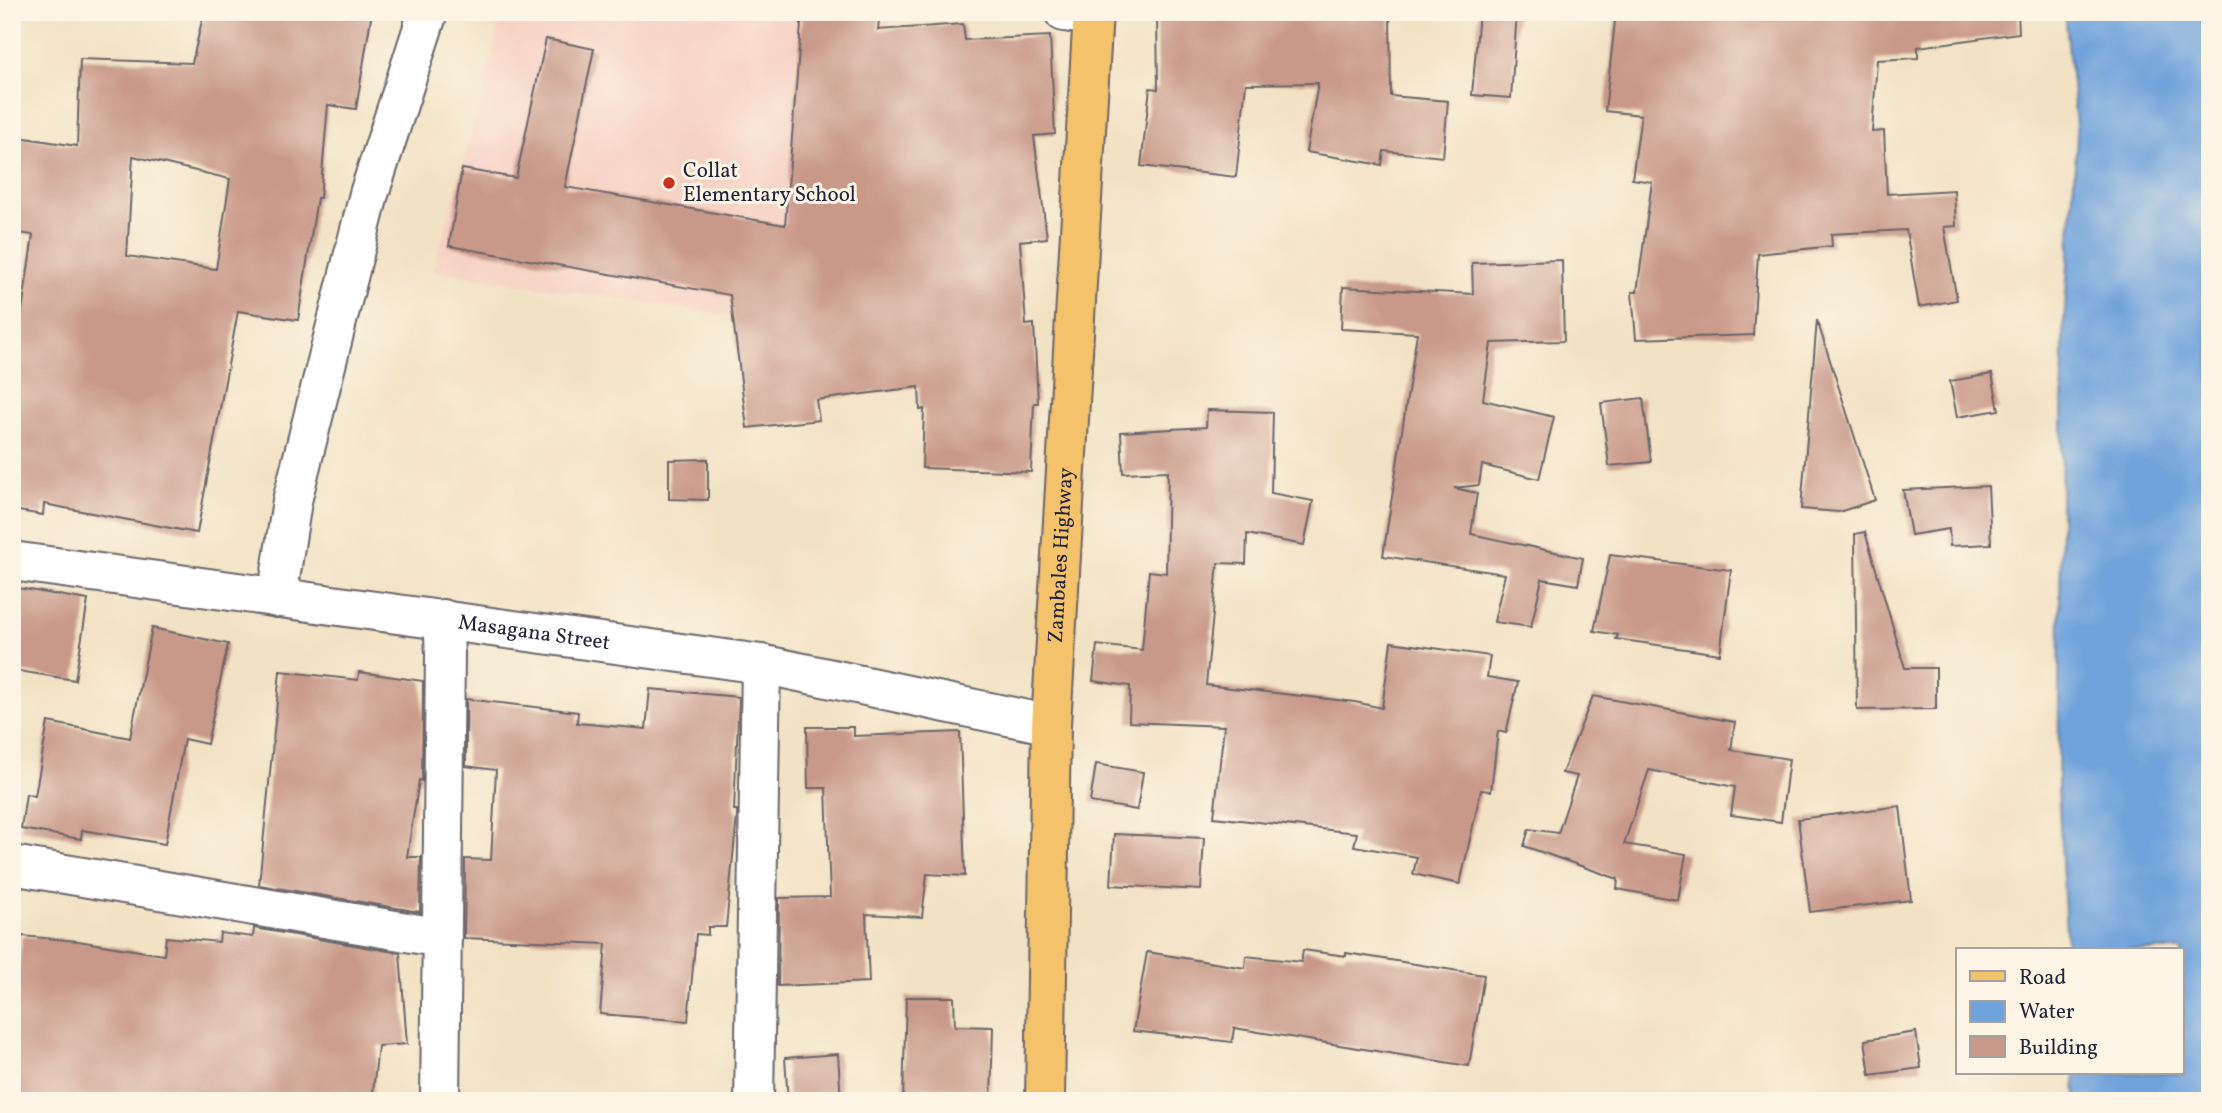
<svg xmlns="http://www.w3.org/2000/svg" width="2222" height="1113" viewBox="0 0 2222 1113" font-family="Vollkorn,serif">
  <rect width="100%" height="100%" fill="#fcf5e5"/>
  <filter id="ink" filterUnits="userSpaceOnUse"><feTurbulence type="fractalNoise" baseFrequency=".0143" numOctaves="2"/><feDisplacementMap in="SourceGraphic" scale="14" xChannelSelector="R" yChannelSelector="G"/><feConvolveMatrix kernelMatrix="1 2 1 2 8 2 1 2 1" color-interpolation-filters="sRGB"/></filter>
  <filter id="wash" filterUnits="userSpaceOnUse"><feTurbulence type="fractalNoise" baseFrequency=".00686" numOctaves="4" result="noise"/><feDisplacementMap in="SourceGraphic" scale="28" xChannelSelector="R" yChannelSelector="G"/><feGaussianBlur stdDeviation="1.57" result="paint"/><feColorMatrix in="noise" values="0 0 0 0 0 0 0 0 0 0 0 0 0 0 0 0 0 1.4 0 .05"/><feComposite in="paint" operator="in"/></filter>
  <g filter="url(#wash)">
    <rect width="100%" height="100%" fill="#f2e2c4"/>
    <path fill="#f6d2c4" d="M502,12H889L876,295L724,315L433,271L482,96Z"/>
    <path fill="#6fa3db" stroke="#48628b" stroke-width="2" d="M2065,12H2210V1101H2076L2075,1073H2182V950H2067L2058,788L2063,338L2077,136Z"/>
    <g id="blocks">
      <g fill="#c89888" fill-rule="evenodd">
        <path d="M204,12H372L356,109L328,105L320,198H317L298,320L238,311L197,533L44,504L43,515L12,510V380L33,235L12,232V136L77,146L80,59L192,63ZM133,156L230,179L216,269L127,256Z"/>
        <path d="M802,12H880L878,30L963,24L965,40L1050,36L1055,134L1034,136L1047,238L1020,241L1026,325L1034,324L1038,403H1034L1031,472L922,468L924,409L920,410L919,387L816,400L819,420L747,428L730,295L449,246L462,169L516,178L546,39L594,49L565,187L785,225Z"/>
        <path d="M1157,12H1390L1391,96L1448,101L1443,157L1384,151L1382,165L1306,152L1318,83L1246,84L1236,177L1141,166L1150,88L1158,89Z"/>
        <path d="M1479,12H1517L1511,98L1472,95Z"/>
        <path d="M1616,12H2018L2019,33L1918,47V58L1877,60L1872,132L1884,131L1887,194L1954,190L1956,226L1944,227L1957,300L1919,307L1906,230L1831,234L1832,246L1758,254L1753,335L1636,339L1632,292H1637L1652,182L1632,179L1641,115L1605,111Z"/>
        <path d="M1562,260L1564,341L1491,343L1483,400L1554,417L1539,479L1482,465L1479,485L1454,488L1477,493L1471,534L1583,558L1578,585L1542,579L1531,627L1494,622L1505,574L1383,556L1417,333L1341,329L1343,287L1473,294L1472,263Z"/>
        <path d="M1817,320L1875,500L1839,512L1801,509Z"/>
        <path d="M1992,374L1999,410L1957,417L1950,381Z"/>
        <path d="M1643,398L1651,462L1609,466L1601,403Z"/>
        <path d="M1207,410L1273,412L1271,493L1313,501L1304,545L1247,534L1246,564L1218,563L1206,685L1355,702L1382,708L1391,642L1490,656L1487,677L1518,682L1506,733L1498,731L1491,791L1481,790L1460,884L1413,874L1417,857L1354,846L1357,833L1214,817L1224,726L1129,722L1130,686L1093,681L1097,645L1142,650L1149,571L1166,573L1168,471L1123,473L1121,432L1206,427Z"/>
        <path d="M708,459V500L669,499V460Z"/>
        <path d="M1988,486L1991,544L1950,546L1949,529L1911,535L1903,490Z"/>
        <path d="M1865,532L1905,668H1936V709L1857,710L1855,534Z"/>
        <path d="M1610,555L1731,570L1720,654L1616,639L1618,635L1594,631Z"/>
        <path d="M12,587L88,600L75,680L12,670Z"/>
        <path d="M152,628L228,644L207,744L184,739L165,844L82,830L81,839L21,829L26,794L35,796L48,722L130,738Z"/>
        <path d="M280,671L358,680L359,672L423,681L422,781L419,780L407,857H421L420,912L259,885Z"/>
        <path d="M650,689L739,697L734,810H737V816L726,927H708V935L696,934L688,1021L600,1014L606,944L464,938L465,859L491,860L496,770L466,766V699L578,712L577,723L646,729Z"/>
        <path d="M1593,696L1735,722L1731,750L1789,759L1781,822L1731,815L1735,787L1649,770L1624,844L1686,854L1678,900L1617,889L1618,879L1524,846L1529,829L1558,833L1577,776L1562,773Z"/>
        <path d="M807,727H854V736L960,732L965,876L927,874L922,917L866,914L869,982L778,986L779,898L830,897L826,788H808Z"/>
        <path d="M1096,764L1143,772L1137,810L1090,802Z"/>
        <path d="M1900,806L1911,900L1810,912L1798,819Z"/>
        <path d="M1114,834L1204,838L1201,890L1111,885Z"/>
        <path d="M254,928L400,953L407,1044L378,1046L372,1101H12V1026L22,936L78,941L164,955L166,937L219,942L220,933L253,937Z"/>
        <path d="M1303,950L1346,956V953L1484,975L1469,1066L1234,1028L1232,1042L1133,1031L1147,952L1245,968L1246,956L1301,962Z"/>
        <path d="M906,997H954L955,1026L993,1027L991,1101H903Z"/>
        <path d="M1916,1032L1921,1068L1870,1075L1865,1040Z"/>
        <path d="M838,1054L841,1101H788L785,1058Z"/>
      </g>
    </g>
  </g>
  <g filter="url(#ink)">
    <use href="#blocks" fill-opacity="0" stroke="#6b656b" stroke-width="2"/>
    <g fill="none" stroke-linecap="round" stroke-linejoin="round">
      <defs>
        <g id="minor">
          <path d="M1064,12L1093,16"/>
          <path id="s1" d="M12,561L761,664L1051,725"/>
          <path d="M277,598L292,501L369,194L428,12"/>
          <path d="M12,865L442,938"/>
          <path d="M440,1101L445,654L443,619"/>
          <path d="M754,1101L761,664"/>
        </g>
        <g id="major">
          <path id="s2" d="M1045,1101L1051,725L1093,12"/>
        </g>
      </defs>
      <use href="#minor" stroke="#6b656b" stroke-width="42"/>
      <use href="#major" stroke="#6b656b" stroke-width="42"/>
      <use href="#minor" stroke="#fff" stroke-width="38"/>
      <use href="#major" stroke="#f3c26a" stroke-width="38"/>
    </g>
  </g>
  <circle fill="#c8321e" stroke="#fcf5e5" stroke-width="2.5" cx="669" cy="183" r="7"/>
  <g text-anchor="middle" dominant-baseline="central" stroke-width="6" stroke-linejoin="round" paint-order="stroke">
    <g font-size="21" fill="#22223b" stroke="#fcf5e5" text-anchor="start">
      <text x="683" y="171">Collat<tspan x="683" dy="24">Elementary School</tspan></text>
    </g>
    <g font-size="21" fill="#22223b" stroke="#fcf5e5">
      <text stroke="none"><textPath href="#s2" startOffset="546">Zambales Highway</textPath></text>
      <text stroke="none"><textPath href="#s1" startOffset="527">Masagana Street</textPath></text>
    </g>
  </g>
  <rect width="2222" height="1113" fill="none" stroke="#fcf5e5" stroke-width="42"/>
  <rect x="1956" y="948" width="228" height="126" fill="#fcf5e5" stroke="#a5a1a1" stroke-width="2"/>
  <rect x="1970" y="971" width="35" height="10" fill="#f3c26a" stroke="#a5a1a1" stroke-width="2"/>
  <text x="2019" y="984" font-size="21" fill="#22223b">Road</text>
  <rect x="1970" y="1001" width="35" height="21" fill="#6fa3db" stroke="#a5a1a1" stroke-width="2"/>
  <text x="2019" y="1018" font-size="21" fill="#22223b">Water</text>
  <rect x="1970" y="1036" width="35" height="21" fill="#c89888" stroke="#a5a1a1" stroke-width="2"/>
  <text x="2019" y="1054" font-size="21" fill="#22223b">Building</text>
</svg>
